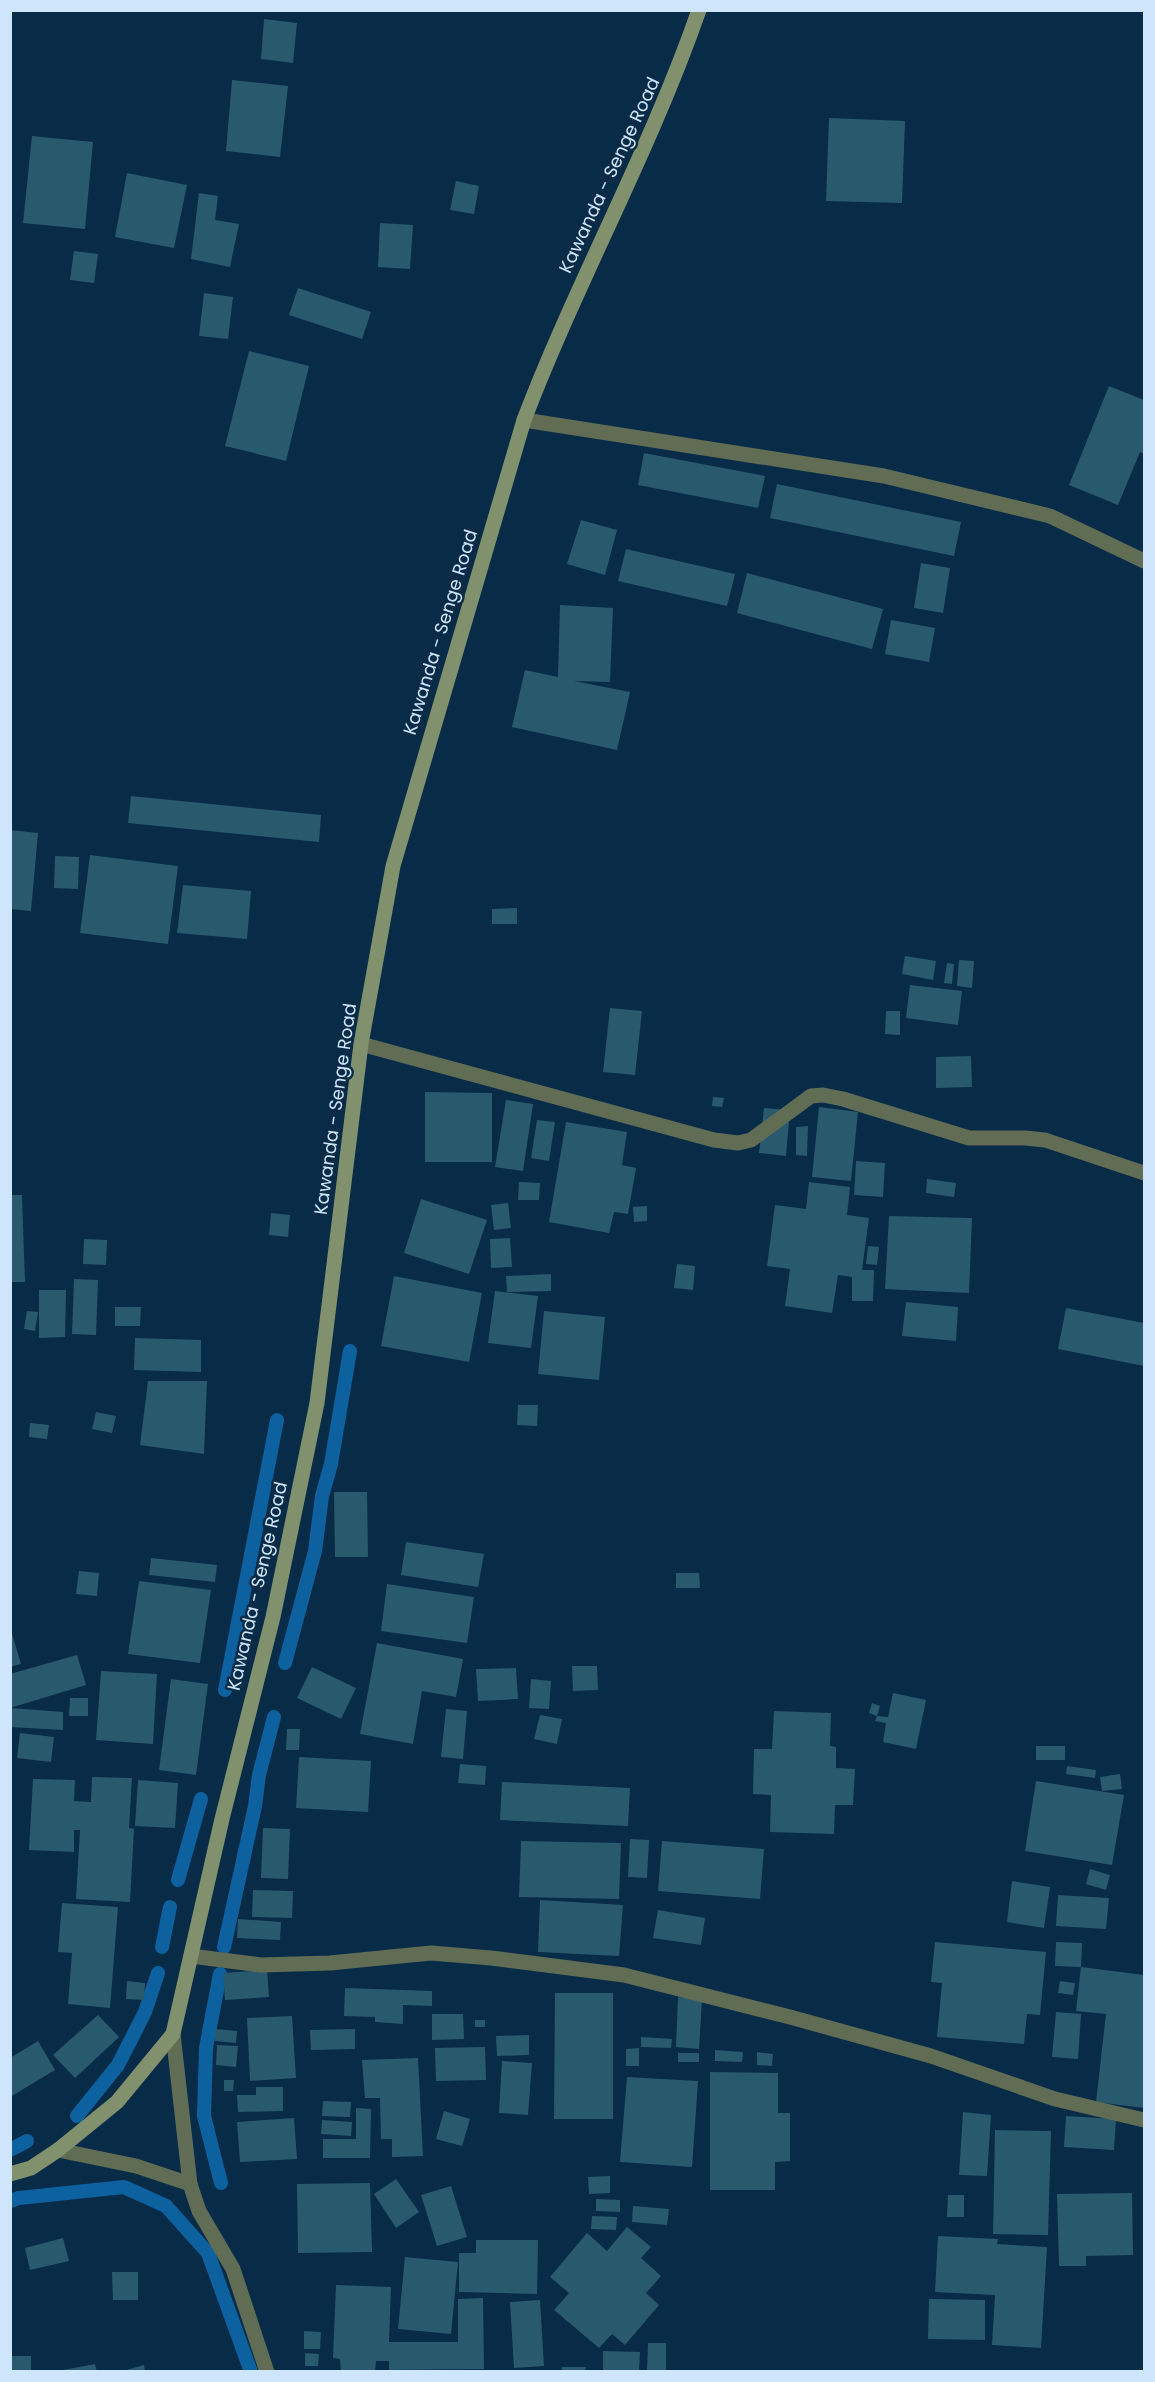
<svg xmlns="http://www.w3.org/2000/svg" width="1155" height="2382" viewBox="0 0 1155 2382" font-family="Poppins,sans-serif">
  <rect width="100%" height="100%" fill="#082b47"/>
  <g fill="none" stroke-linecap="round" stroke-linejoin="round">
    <g stroke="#0d619f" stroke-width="14">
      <path d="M285,1663L315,1551L322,1496L331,1464L350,1351"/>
      <path d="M225,1690L277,1420"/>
      <path d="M178,1880L201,1799"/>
      <path d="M162,1947L170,1907"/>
      <path d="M224,1947L255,1806L259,1775L274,1717"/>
      <path d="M220,1974L206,2048L204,2116L221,2183"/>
      <path d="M77,2116L118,2065L145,2012L158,1973"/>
      <path d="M10,2150L27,2141"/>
      <path d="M10,2201L19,2198L124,2187L166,2206L208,2253L251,2372"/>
    </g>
  </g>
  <g fill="#29596d">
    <path d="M264,19L297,23L293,63L261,59Z"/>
    <path d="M232,80L288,86L280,157L226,151Z"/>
    <path d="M829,118L905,121L902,203L826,201Z"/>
    <path d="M32,136L93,142L85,229L23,223Z"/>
    <path d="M127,173L187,185L174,248L115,237Z"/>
    <path d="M456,181L479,186L474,214L450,210Z"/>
    <path d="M199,193L218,196L215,220L239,224L230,267L191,259Z"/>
    <path d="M380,223L413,225L410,269L378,267Z"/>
    <path d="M74,251L98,254L94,283L70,280Z"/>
    <path d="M298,288L371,312L362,339L289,315Z"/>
    <path d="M204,293L233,297L228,339L199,336Z"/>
    <path d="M249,351L309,366L286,461L225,446Z"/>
    <path d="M1109,386L1144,400V454L1140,452L1118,505L1069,485Z"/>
    <path d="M644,453L765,476L758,508L638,485Z"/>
    <path d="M777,484L961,522L954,556L770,518Z"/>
    <path d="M581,520L617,530L605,575L567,564Z"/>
    <path d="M626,549L735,574L727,606L618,581Z"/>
    <path d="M921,563L950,568L943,613L914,608Z"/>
    <path d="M747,573L883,609L872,649L737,613Z"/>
    <path d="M560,605L613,608L610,682L574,681L630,692L617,750L512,727L525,670L558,677Z"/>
    <path d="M891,620L935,628L929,662L885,654Z"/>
    <path d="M131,796L321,815L319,842L128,823Z"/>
    <path d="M10,830L38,833L31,911L10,909Z"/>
    <path d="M90,855L178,866L168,944L80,933Z"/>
    <path d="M55,856L79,857L78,889L54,888Z"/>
    <path d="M183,885L251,891L247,939L177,933Z"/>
    <path d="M517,908V924H492V909Z"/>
    <path d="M905,956L936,961L933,980L902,974Z"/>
    <path d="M959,960L974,961L972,988L957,986Z"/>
    <path d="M947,963L954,964L952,984L944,983Z"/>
    <path d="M910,985L962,991L958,1025L906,1018Z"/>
    <path d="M610,1008L642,1011L635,1075L603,1072Z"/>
    <path d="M886,1011H900V1035L885,1034Z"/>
    <path d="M971,1056L972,1087L936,1088V1057Z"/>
    <path d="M425,1092L492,1093V1162H425Z"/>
    <path d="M713,1097L724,1098L722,1107L712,1106Z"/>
    <path d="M506,1100L533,1104L523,1171L495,1167Z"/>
    <path d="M819,1107L858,1112L851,1181L812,1177Z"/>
    <path d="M764,1108L790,1110L786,1156L759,1153Z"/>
    <path d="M537,1120L555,1122L549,1161L531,1158Z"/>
    <path d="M566,1122L627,1132L622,1165L636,1168L628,1214L614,1212L609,1233L549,1222Z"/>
    <path d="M808,1126L807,1156L796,1155V1127Z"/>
    <path d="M856,1161L885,1163L883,1197L854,1195Z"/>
    <path d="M927,1179L956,1183L954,1197L926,1193Z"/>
    <path d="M519,1182L540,1183L539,1200H518Z"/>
    <path d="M809,1182L850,1187L847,1215L869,1218L862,1270H874L873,1301H852V1277L838,1275L832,1313L785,1306L790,1269L767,1266L775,1205L806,1209Z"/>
    <path d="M10,1195H22L25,1282H10Z"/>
    <path d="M421,1199L487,1220L469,1274L404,1253Z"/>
    <path d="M508,1203L511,1228L494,1230L491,1205Z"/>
    <path d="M647,1206V1221L634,1222L633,1207Z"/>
    <path d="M271,1213L290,1215L288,1237L269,1235Z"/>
    <path d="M889,1216L972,1218L969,1293L885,1289Z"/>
    <path d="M510,1238L512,1267L491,1268L490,1239Z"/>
    <path d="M84,1239L107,1240L106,1265L83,1264Z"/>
    <path d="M868,1246L879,1247L877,1265L866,1264Z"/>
    <path d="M677,1264L695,1266L693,1290L674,1288Z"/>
    <path d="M551,1274V1291L507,1292L506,1276Z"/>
    <path d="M394,1276L482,1293L469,1362L381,1346Z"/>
    <path d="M74,1279L98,1280L96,1335L72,1334Z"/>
    <path d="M39,1290H66L65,1337L39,1338Z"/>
    <path d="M495,1291L538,1296L531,1348L488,1343Z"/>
    <path d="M906,1302L958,1307L956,1341L902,1336Z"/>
    <path d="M115,1307H141L140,1326H115Z"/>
    <path d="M1066,1308L1144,1323V1366L1058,1349Z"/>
    <path d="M27,1311L38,1312L35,1331L24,1329Z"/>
    <path d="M544,1311L605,1317L599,1380L538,1374Z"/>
    <path d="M135,1338L201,1340V1372L134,1370Z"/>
    <path d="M148,1381H207L204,1454L140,1445Z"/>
    <path d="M518,1405H538L537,1426L517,1425Z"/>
    <path d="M96,1412L116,1416L112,1433L92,1429Z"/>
    <path d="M30,1423L49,1425L47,1439L29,1437Z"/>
    <path d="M334,1492H367L368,1557H335Z"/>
    <path d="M406,1542L484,1554L478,1587L401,1575Z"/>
    <path d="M151,1558L217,1565L215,1582L149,1575Z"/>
    <path d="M79,1571L99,1573L97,1596L76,1594Z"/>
    <path d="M676,1573H699L700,1588H676Z"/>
    <path d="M139,1581L211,1590L200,1663L128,1654Z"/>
    <path d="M387,1584L474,1597L467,1643L381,1631Z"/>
    <path d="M10,1627L21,1664L10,1667Z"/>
    <path d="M377,1643L463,1659L456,1697L422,1691L413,1744L360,1734Z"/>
    <path d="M77,1655L86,1685L10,1708V1674Z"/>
    <path d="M572,1666H597L598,1690L573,1691Z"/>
    <path d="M312,1667L356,1688L341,1719L297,1698Z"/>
    <path d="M516,1668L518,1699L478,1701L476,1669Z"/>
    <path d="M101,1671L157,1674L153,1744L96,1740Z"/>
    <path d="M171,1679L208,1684L196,1775L159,1770Z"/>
    <path d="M531,1679L551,1681L549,1709L529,1708Z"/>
    <path d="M893,1693L926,1700L916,1749L883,1742L886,1723L875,1721L877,1716L869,1713L872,1703L880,1706L877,1716L888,1717Z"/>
    <path d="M70,1698H88V1716H69Z"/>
    <path d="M11,1708L63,1712V1730L10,1727Z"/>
    <path d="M446,1709L467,1711L463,1759L441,1757Z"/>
    <path d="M774,1711L831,1713L830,1746L836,1747V1768L855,1769L853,1805H835L834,1834L770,1832L771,1795L753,1794L754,1749H772Z"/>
    <path d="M540,1715L562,1719L557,1744L534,1739Z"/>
    <path d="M287,1729H300L299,1750H286Z"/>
    <path d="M20,1733L54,1737L51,1762L17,1758Z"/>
    <rect x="1036" y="1746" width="29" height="14"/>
    <path d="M299,1757L371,1761L368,1812L296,1808Z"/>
    <path d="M460,1764L486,1766L485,1785L458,1783Z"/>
    <path d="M1067,1766L1096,1770L1095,1778L1066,1774Z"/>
    <path d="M1120,1774L1122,1789L1102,1791L1100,1777Z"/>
    <path d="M92,1777L132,1778L129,1828L134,1829L130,1902L76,1899L80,1830H74V1852L29,1850L33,1779L75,1780L74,1801L91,1802Z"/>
    <path d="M138,1780L178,1783L175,1828L135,1826Z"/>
    <path d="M1036,1781L1124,1795L1112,1865L1025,1851Z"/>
    <path d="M502,1782L630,1788L628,1826L500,1820Z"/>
    <path d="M263,1828L290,1829L288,1879L261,1878Z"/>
    <path d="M630,1839L649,1840L647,1878L628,1877Z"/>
    <path d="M521,1841L621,1843L619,1899L519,1897Z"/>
    <path d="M662,1841L764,1849L760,1899L658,1891Z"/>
    <path d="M1090,1869L1110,1875L1106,1890L1086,1884Z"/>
    <path d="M1012,1881L1050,1887L1044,1928L1007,1922Z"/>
    <path d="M253,1890L293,1891L292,1918L252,1917Z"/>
    <path d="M1058,1895L1109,1898L1106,1929L1056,1926Z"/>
    <path d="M540,1900L623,1905L619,1956L538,1952Z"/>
    <path d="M62,1903L118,1907L110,2008L68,2004L72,1953L58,1952Z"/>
    <path d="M658,1910L705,1918L701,1945L653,1938Z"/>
    <path d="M238,1919L281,1922L280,1940L237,1938Z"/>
    <path d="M935,1942L1046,1952L1040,2015L1027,2014L1024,2044L937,2037L942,1983L931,1982Z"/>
    <path d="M1056,1942L1082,1943L1081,1967L1055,1966Z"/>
    <path d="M1081,1967L1144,1975V2108L1096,2102L1106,2014L1076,2011Z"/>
    <path d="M267,1970L269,1997L225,2000L223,1973Z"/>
    <path d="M127,1981L145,1983L144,2000L126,1999Z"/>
    <path d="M1060,1981L1075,1983L1073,1995L1058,1993Z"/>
    <path d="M345,1988L432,1991V2006L403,2005V2024L375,2022V2017L344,2016Z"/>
    <path d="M555,1993H613V2119H554Z"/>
    <path d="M678,1997L702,1999L699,2049L676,2047Z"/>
    <path d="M1056,2012L1081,2014L1078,2059L1052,2057Z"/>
    <path d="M432,2014H463L464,2039L432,2040Z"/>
    <path d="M98,2015L119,2037L75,2078L53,2055Z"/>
    <path d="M292,2016L296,2078L250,2081L247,2018Z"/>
    <rect x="475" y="2020" width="10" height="7"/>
    <path d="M215,2029L237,2031L236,2043L215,2041Z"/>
    <path d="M355,2029V2049L311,2050L310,2030Z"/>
    <path d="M529,2035V2055L497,2056L496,2036Z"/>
    <path d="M641,2037L672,2039L671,2048L641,2047Z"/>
    <path d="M38,2041L55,2070L10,2097V2058Z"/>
    <path d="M217,2045L238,2046L236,2067L216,2065Z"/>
    <path d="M485,2047L486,2080L436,2081L435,2048Z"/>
    <path d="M639,2048V2066H626V2049Z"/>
    <path d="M715,2050L743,2052L742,2062L715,2061Z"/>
    <path d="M757,2052L773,2054L772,2066L757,2065Z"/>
    <rect x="678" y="2053" width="21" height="9"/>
    <path d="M418,2058L423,2156L392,2157V2139H381L380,2098H365L362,2060Z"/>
    <path d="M502,2061L532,2063L528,2115L499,2113Z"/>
    <path d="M710,2072L778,2073V2113H790V2161L775,2162V2190H710Z"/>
    <path d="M627,2077L698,2081L692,2167L620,2162Z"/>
    <path d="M224,2080H234L233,2091H224Z"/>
    <path d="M256,2087H283V2111L238,2112L237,2095H256Z"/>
    <path d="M323,2101L351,2102L350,2117L322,2116Z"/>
    <path d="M356,2108L371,2109L370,2158H323V2139H356Z"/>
    <path d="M444,2111L470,2119L462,2146L436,2139Z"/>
    <path d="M963,2112L991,2115L987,2176L959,2175Z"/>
    <path d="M1066,2116L1116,2119L1114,2150L1064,2147Z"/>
    <path d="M294,2118L297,2159L240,2162L237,2122Z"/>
    <path d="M322,2120L352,2122L351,2136L321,2134Z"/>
    <path d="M995,2130L1051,2131L1048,2235L993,2234Z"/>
    <path d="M610,2176V2193L589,2194L588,2177Z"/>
    <path d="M396,2179L419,2212L396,2228L374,2194Z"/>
    <path d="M370,2183L372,2252L298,2253L297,2184Z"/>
    <path d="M451,2186L467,2237L437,2246L421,2195Z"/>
    <path d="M1132,2193L1133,2255L1086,2256V2266H1059L1057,2194Z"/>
    <path d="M948,2195H964V2217H947Z"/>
    <path d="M596,2199L620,2200V2212L596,2211Z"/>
    <path d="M633,2206L669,2209L667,2225L632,2222Z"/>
    <path d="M592,2216L617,2217L616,2230L591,2229Z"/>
    <path d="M627,2227L651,2247L641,2258L661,2276L646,2293L659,2305L625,2345L612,2334L599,2348L554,2310L569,2293L550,2277L587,2233L607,2251Z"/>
    <path d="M938,2236L998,2239L997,2244L1047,2247L1041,2348L992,2345L995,2295L935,2292Z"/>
    <path d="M63,2238L69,2261L30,2270L25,2248Z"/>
    <path d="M476,2240H538L537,2294L459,2292V2253H476Z"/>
    <path d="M405,2257L458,2262L451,2334L398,2329Z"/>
    <path d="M112,2272H138V2300H113Z"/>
    <path d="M336,2285L391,2287L389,2342H458V2299L483,2298L484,2369L389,2370V2361H376L375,2372H341L340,2359L333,2358Z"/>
    <path d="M929,2299L985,2300V2340L928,2339Z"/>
    <path d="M540,2300L544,2366L514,2368L510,2302Z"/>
    <path d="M304,2331L321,2332L320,2349H304Z"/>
    <path d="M648,2343H666V2371H647Z"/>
    <path d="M603,2351L640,2352L639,2372H603Z"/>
    <path d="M305,2353L319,2354L318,2366H305Z"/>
    <rect x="10" y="2356" width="21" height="16"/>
    <path d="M95,2364L97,2372H63V2370Z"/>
    <path d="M144,2365L145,2372H123V2371Z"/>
    <path d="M562,2367H586L585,2372H562Z"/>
  </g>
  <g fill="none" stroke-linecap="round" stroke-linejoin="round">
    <g stroke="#616c55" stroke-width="15">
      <path d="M524,420L884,476L1050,516L1144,561"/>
      <path d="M361,1044L714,1140L738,1143L751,1140L811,1096L823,1095L843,1099L969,1138H1025L1045,1140L1144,1173"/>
      <path d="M191,1956L261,1965L330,1963L431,1953L491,1958L624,1975L790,2017L931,2056L1055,2099L1144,2120"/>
      <path d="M173,2034L190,2184L199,2211L233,2269L267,2372"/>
      <path d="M58,2150L136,2166L190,2184"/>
    </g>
    <path stroke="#81916d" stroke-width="15" d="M10,2174L31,2168L58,2150L117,2102L173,2034L222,1819L273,1617L317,1403L361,1044L393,866L524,420C577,281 650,151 699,10"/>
  </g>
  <g text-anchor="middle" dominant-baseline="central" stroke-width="5" stroke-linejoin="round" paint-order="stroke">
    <g font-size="18" fill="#cee5fc" stroke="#082b47">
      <text transform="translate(609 175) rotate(-65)">Kawanda - Senge Road</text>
      <text transform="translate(440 632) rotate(-73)">Kawanda - Senge Road</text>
      <text transform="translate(335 1109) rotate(-82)">Kawanda - Senge Road</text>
      <text transform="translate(257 1586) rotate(-77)">Kawanda - Senge Road</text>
    </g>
  </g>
  <rect width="1155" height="2382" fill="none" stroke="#cee5fc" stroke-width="24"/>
</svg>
